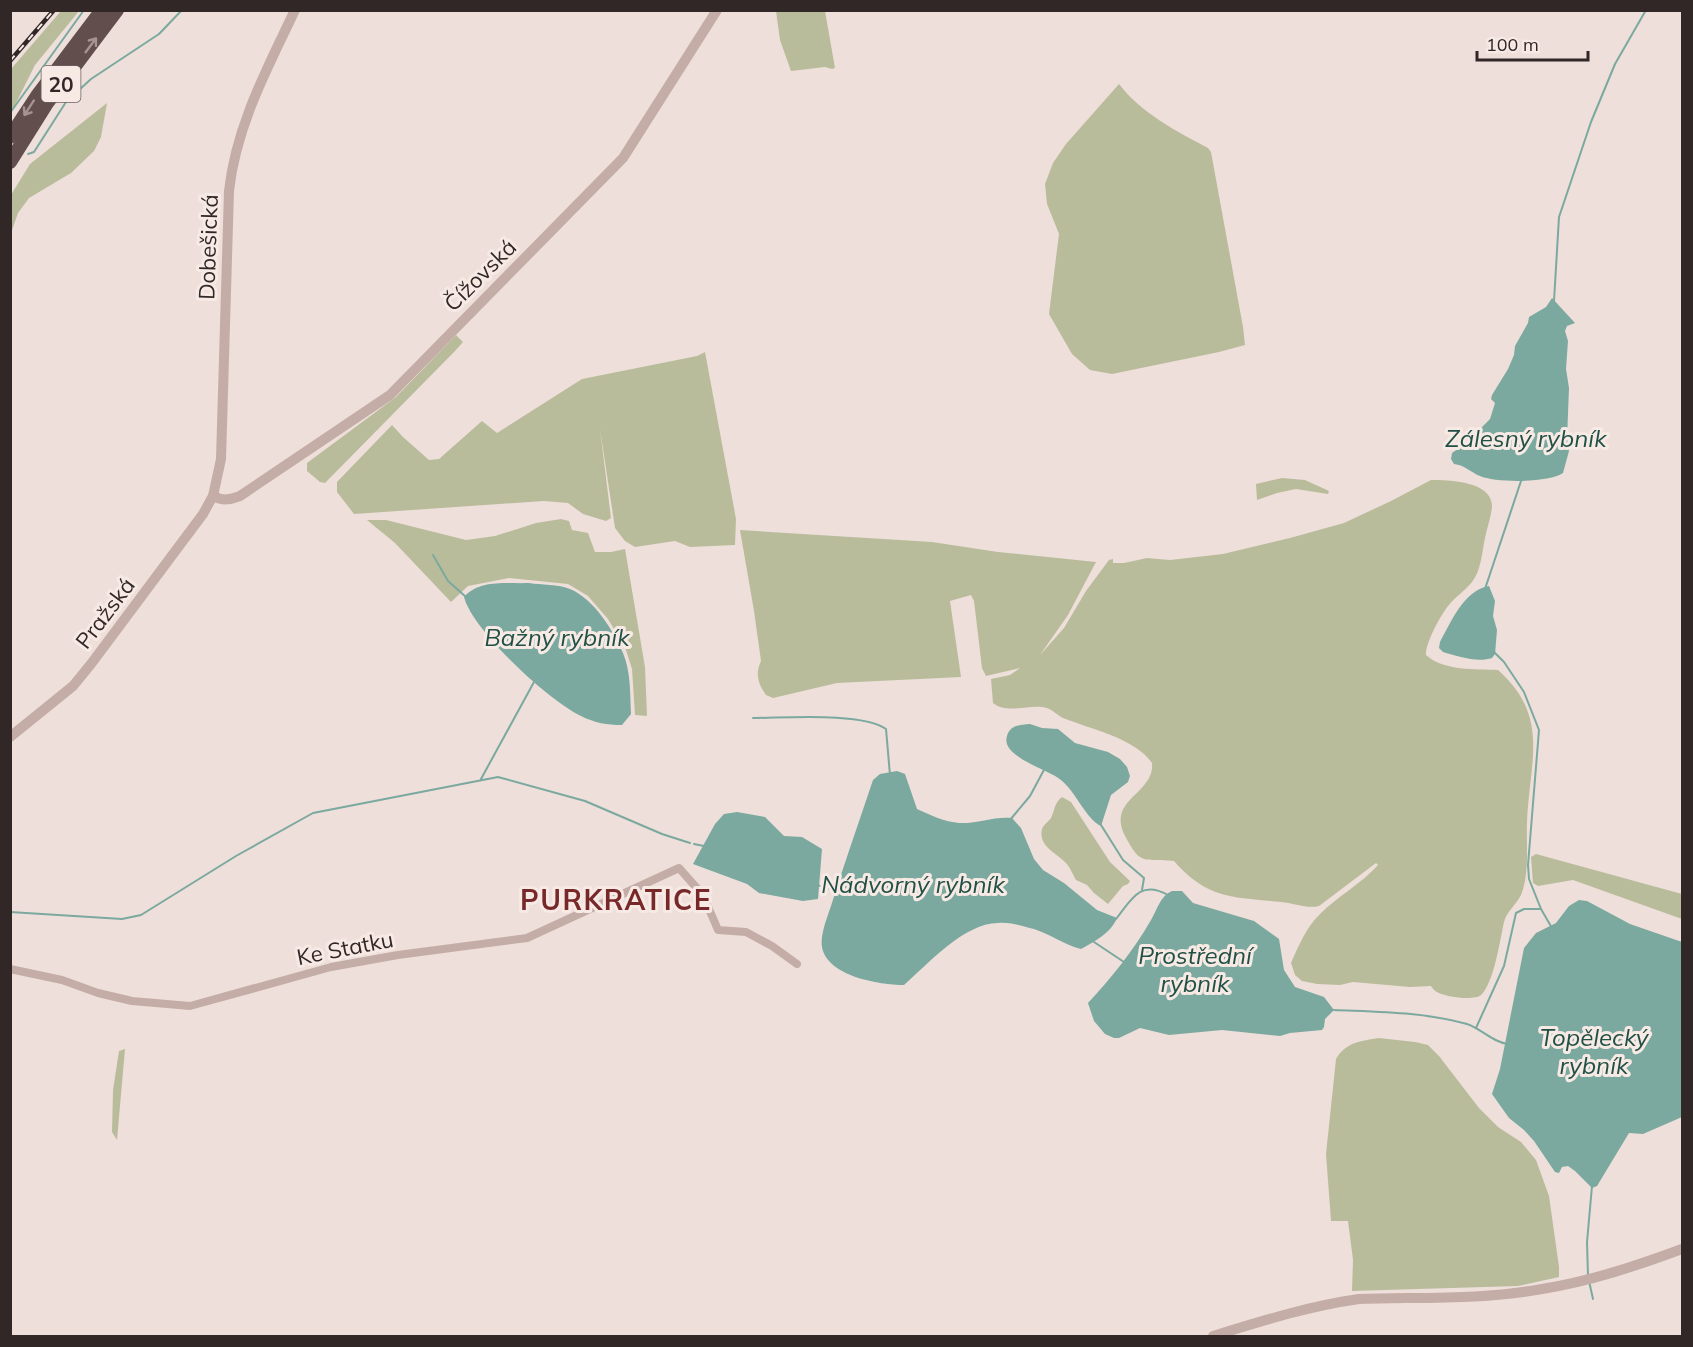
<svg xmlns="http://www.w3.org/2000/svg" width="1693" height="1347" viewBox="0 0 1693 1347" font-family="Mulish,sans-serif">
  <rect width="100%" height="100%" fill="#eedfda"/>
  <g fill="#b9bc9b">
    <path d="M61,11H79L35,65L11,113V69Z"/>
    <path d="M776,11H825L835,68L832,69L825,67L791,71L780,40Z"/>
    <path d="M1119,84C1141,113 1176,131 1208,148L1211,152L1243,327L1245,345L1219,352L1112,374L1090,370L1072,354L1049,314L1059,234L1047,204L1045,184L1053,163L1066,144Z"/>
    <path d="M107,103L101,137L94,151L71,173L29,198L18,213L11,233V195L30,164Z"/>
    <path d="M456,335L463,342L455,351L325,483L320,482L307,471V463L396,397Z"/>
    <path d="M705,352L736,519L735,545L690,547L675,541L635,547L625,541L615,528L600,429L611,518L606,521L583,514L568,503L544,501L354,514L337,492V482L392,425L403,437L429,460L439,459L482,421L497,433L582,379L697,356Z"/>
    <path d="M1282,478L1305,480L1329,491L1328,494L1296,489L1277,493L1257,500L1256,484Z"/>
    <path d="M1431,480C1449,480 1493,481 1492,507C1491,517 1487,528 1485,538C1482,552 1481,571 1472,582C1465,591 1455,597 1449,605C1441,614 1425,644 1426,655C1443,671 1476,669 1498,670C1551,717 1529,762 1527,823C1526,846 1530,872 1521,895C1516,905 1507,911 1504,922C1500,940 1494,983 1481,995C1474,1001 1445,997 1437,992C1436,992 1431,987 1431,986L1410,987L1353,982L1340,985L1317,984L1302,981L1295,975L1291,963C1298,947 1307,926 1320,914C1338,896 1361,884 1378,865L1376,863L1319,906C1307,909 1294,903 1281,902C1234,897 1208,900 1174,861C1144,858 1141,867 1125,836C1106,799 1155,794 1152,763C1135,738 1090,729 1063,718C1057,715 1053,710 1047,708C1030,703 1008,715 993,703L991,679L1010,675L1020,668L986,676L982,668L974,601L971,595L950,601L961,677L837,683L773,698L766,695C758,684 755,674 761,661L754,611L740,530L932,542L998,552L1096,562L1068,615L1040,655L1064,628L1086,591L1109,560L1113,559V563H1124L1147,558L1170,560L1223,554L1290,538L1344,523L1391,501Z"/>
    <path d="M561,519L569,521L572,530L588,533L595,552H611L625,549L645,667L647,716L635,715L632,669L625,647L608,619L588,596L568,584L509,578L468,586L451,602L395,543L367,520H386L466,540L495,536L536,523Z"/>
    <path d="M1062,797L1071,802L1110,862L1130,881L1128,884L1123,886L1108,904L1094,893L1087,885L1076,880C1073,875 1070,867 1066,863C1057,853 1038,847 1042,829C1044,824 1048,822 1051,818C1055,810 1054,803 1062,797Z"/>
    <path d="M1536,854L1682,894V919L1573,880L1538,886L1533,883L1531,857Z"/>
    <path d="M1379,1038L1415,1042L1428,1045L1439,1056L1479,1108L1498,1127L1521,1142L1536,1160L1549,1196L1559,1267V1277L1518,1286L1352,1291L1353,1260L1348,1221H1331L1326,1154L1336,1059C1346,1042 1361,1041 1379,1038Z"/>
    <path d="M125,1049L117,1140L112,1132L113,1090L119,1051Z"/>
  </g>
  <g fill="#7ba99f">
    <path d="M1552,298L1575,323L1567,326L1565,331L1568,341L1566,369L1569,388L1567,439L1569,451L1563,473C1548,483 1496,483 1480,476C1470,472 1465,465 1454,464L1451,459L1452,453L1475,437L1479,430L1490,419L1495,403L1491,399L1492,395L1508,369L1514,355L1515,346L1528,323L1529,317L1546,307Z"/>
    <path d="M529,583C541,585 559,584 570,589C594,599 613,630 623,653C631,672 630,694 631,714L622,725C607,725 595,723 581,716C549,701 473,631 464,597C480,579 507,584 529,583Z"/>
    <path d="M1489,586L1495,601L1493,616L1497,630L1495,654L1492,658C1477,663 1457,656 1443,652L1439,648L1440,642C1451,622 1464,590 1489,586Z"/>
    <path d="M1030,724L1042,728L1058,729L1075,743L1108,752L1120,759L1127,767L1130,776L1128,782L1111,795L1101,826C1086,819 1076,792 1061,780C1048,769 1000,757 1007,736C1010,725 1020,725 1030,724Z"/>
    <path d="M897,771L905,774L917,809C930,815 945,822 959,823C977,824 994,816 1012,818L1021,828L1034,859L1043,870L1064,883L1097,910L1117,918C1111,933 1094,942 1081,949C1065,945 1050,934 1034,929C1023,926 1010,922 998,923C964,923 927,965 904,985C879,985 827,976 822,947C820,935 827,918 831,906C844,864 859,822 873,780L880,774Z"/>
    <path d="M737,812L765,817L784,836L802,837L822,849L818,899L803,901L759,893L747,884L693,864L715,824L724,814Z"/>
    <path d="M1172,891H1182L1193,903L1254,921L1279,939L1284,970L1295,987L1324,997L1334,1010L1325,1019L1324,1027L1322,1030L1290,1033L1280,1036L1222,1030L1169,1035L1140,1028L1119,1038H1114L1105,1034L1094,1021L1088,1003C1112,977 1133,951 1151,920C1157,910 1160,896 1172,891Z"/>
    <path d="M1579,900L1587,901L1630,924L1682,942V1117L1643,1134L1629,1133L1597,1186L1592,1188L1575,1171L1568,1166L1562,1167L1559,1173L1555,1172L1534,1141L1524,1130L1509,1118L1492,1094L1500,1069L1524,948L1536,933L1556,923L1569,906Z"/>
  </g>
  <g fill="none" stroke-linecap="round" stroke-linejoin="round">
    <g stroke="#7ba99f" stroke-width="2">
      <path d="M10,113L84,10"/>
      <path d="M28,154L34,152L66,102L91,79L159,34L182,10"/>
      <path d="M1554,301L1559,217L1591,122L1615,64L1646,10"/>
      <path d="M433,555L448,581L466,597"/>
      <path d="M1485,589L1522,478"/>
      <path d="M1494,652L1504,662L1524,692L1539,730L1528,865L1529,879L1541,909"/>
      <path d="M753,718C785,718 862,712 886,729L890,775"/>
      <path d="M481,779L534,682"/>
      <path d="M1010,820L1030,796L1045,768"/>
      <path d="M1101,825L1123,860L1144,878L1142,890"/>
      <path d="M694,844L704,846"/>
      <path d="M817,885L838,891"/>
      <path d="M10,912L122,919L141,915L236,856L313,813L498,777L585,801L662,834L690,843"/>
      <path d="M1116,919C1131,900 1140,879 1168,895"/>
      <path d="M1091,940L1124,962"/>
      <path d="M1334,1010C1378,1012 1424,1012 1467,1024C1482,1029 1492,1042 1508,1044"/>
      <path d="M1476,1028L1504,966L1516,913L1524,909H1541L1552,928"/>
      <path d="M1588,1276L1587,1242L1592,1186"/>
      <path d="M1589,1281L1593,1299"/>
    </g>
    <path stroke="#c5ada7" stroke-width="8" d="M10,969L62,980L98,993L132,1001L190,1006L331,967L398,955L527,938L679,868L703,895L718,930L746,932L772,946L797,964"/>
    <g stroke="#c5ada7" stroke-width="10">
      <path d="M213,496C223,501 229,500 240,496L390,395L623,158L717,10"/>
      <path d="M10,737L73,686L91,664L203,514L213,496L221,459L229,191C236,126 267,69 295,10"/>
      <path d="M1213,1336C1262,1321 1309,1306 1359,1299C1420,1297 1482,1300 1542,1289C1591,1281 1636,1266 1682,1249"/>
    </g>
    <g stroke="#624e4c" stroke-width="14">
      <path d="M10,137L37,96L102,10"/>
      <path d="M10,162L47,103L117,10"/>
    </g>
    <defs>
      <path id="rail" d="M10,61L54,10"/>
    </defs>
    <use href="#rail" stroke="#322727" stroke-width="4.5"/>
    <use href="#rail" stroke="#f7eae5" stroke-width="2" stroke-dasharray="7" stroke-linecap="butt"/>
  </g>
  <defs><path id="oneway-shaft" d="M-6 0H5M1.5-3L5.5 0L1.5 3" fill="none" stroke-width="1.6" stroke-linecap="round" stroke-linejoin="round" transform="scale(1.5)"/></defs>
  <g stroke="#a59491">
    <use href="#oneway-shaft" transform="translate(91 45) rotate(-53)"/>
    <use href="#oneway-shaft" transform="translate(29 108) rotate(123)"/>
  </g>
  <g text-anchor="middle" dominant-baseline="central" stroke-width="6" stroke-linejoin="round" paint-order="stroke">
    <rect fill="#f7eae5" stroke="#6d6260" stroke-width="1.5" x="41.5" y="66" width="39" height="36" rx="4.5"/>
    <g font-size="21" font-weight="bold" fill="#322727">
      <text x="61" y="84">20</text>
    </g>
    <g font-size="22" fill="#322727" stroke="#f7eae5">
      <text transform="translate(208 247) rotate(-88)">Dobešická</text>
      <text transform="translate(480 275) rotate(-45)">Čížovská</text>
      <text transform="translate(105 613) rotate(-53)">Pražská</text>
      <text transform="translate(345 948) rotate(-11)">Ke Statku</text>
    </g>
    <g font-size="24" font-style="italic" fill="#215046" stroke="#f7eae5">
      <text x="1526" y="438">Zálesný rybník</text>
      <text x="557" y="637">Bažný rybník</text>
      <text x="913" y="884">Nádvorný rybník</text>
      <text x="1195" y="955">Prostřední<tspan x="1195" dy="28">rybník</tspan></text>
      <text x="1594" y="1037">Topělecký<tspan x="1594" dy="28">rybník</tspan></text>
    </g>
    <g font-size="28" font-weight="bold" letter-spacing="1.5" fill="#79282a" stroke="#f7eae5">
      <text x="616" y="899">PURKRATICE</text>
    </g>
  </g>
  <rect width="1693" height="1347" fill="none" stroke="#322727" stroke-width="24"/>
  <path d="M1477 51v9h111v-9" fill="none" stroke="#322727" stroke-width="3"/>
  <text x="1486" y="51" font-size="18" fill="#322727" stroke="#f7eae5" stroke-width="4.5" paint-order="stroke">100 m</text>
</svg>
